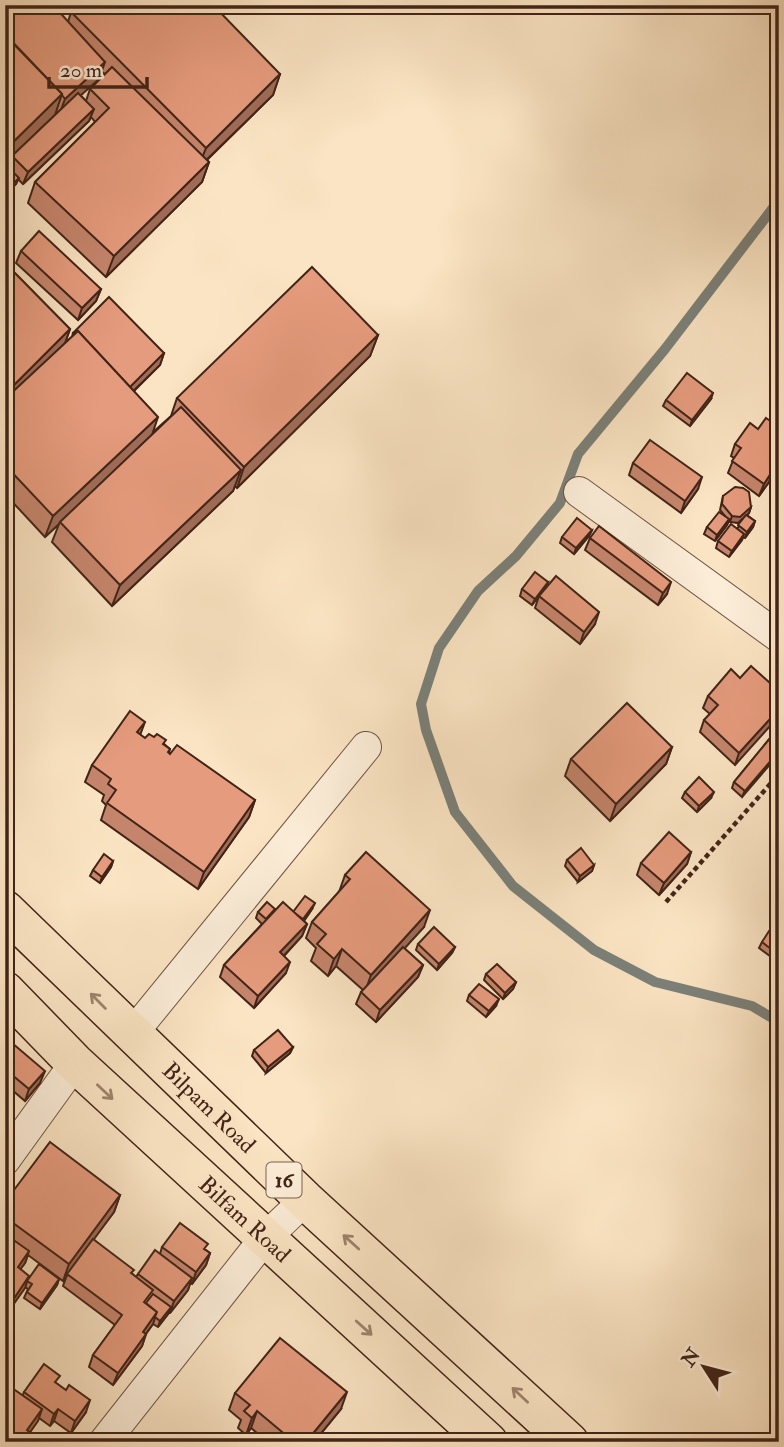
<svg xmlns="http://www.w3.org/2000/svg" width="784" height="1447" viewBox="0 0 784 1447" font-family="'IM FELL Double Pica',serif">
  <rect width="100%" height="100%" fill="#fbe4c3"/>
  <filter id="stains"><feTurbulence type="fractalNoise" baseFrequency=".00286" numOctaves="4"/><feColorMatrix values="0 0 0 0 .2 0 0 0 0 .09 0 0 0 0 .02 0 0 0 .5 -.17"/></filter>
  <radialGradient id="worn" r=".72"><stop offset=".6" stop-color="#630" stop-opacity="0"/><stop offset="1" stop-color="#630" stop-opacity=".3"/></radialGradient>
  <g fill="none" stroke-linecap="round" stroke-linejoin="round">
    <path stroke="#7b8079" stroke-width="10" d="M779,200L665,349L578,454L560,503L516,556L478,591L439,648L421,704L426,730L455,812L513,886L594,950L655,982L752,1006L779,1022"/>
    <defs>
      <g id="minor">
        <path d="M579,492L779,637"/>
        <path d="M132,1034L366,747"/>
        <path d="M5,1160L75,1063"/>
        <path d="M104,1442L265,1238L305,1200"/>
      </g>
      <g id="primary">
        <path id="s1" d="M5,910L305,1200L569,1442"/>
        <path id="s2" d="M5,991L75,1063L488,1442"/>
      </g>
    </defs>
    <use href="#minor" stroke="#705442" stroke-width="32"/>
    <use href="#primary" stroke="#422417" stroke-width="41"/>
    <path stroke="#422417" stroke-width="4.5" stroke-dasharray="5 3.5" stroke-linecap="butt" d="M666,902L779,774"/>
    <use href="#minor" stroke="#fcedd8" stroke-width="30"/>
    <use href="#primary" stroke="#fbe4c3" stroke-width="38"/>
  </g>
  <g fill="#c5856c" stroke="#422417" stroke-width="2" fill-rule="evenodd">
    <path d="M71,12L280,74L273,95L207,160L209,162L202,182L106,277L28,203L35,182L95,122L91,117L89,121L23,184L18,179L16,184L5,195V167H9L12,156L57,113L56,112L68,22ZM101,71L105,74L90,89L86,101L80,95L99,79Z"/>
    <path d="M21,251L101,289L96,301L78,320L16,263Z"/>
    <path d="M5,263L70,329L65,343L72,337L73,333L164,353L160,365L134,391L152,433L171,416L177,398L378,335L370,356L237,488L235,486L233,491L112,606L52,542L59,524L45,537L5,494Z"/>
    <path d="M779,281V291L775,289Z"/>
    <path d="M711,399L690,426L663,406L666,400Z"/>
    <path d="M779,427V484L776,487L769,482L759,496L728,473L734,458L731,456L735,444L758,429Z"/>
    <path d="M633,463L698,489L681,513L629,475Z"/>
    <path d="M723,496L751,507L749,513L747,515L755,521L753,527L745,538L743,537L742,540L729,557L716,548L718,541L737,529L744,518L738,523L729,521L727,525L715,541L704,534L707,527L725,516L720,510Z"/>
    <path d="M779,505V532L770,525L776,509Z"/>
    <path d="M592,530L589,536L574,554L560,543L562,537Z"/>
    <path d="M590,538L667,594L658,605L585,550Z"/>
    <path d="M548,582L545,588L532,605L520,596L522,589Z"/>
    <path d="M539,596L595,624L580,644L535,608Z"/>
    <path d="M740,678L779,691L735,765L700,732L704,720L710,714L703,708L708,696Z"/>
    <path d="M140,735L145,738L164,744L170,749L169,753L255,800L249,817L198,889L101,820L106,805L102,801L104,795L85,782L92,765Z"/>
    <path d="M771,737L742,797L732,788L734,782Z"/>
    <path d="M672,747L666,764L610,821L565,776L571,759Z"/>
    <path d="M685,792L711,798L697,812L682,798Z"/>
    <path d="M779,837V855L773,851Z"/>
    <path d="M691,852L687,864L659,895L637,875L641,863Z"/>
    <path d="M567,860L594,865L592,871L578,882L565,866Z"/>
    <path d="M113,861L111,867L100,883L90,876L93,870Z"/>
    <path d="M345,875L424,927L404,948L423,965L418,977L376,1022L356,1004L361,992L363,990L336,966L328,976L311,961L316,948L306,938L312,922L339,892Z"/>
    <path d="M275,909L293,912L312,909L304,921L307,924L302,936L284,956L286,973L254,1008L220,977L224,965L262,924L256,918L258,912Z"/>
    <path d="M779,937V952L774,959L759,948L762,942Z"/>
    <path d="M418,944L455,947L452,953L437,970L416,950Z"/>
    <path d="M486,974L516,982L513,989L503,999L484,980Z"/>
    <path d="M469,995L496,1006L486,1017L467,1001Z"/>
    <path d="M5,1037L40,1083L25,1101L5,1084Z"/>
    <path d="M293,1047L290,1053L266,1073L252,1056L254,1050Z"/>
    <path d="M120,1195L114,1212L93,1239L136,1277L138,1274L160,1254L162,1247L206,1250L210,1253L206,1265L192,1284L190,1283L188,1290L170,1313H169L158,1327L153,1324L146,1334L142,1346L113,1385L89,1367L93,1355L115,1325L63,1286L67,1275L63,1281L28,1255L25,1263L20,1269L28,1280L59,1279L57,1285L40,1309L24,1298L28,1289L25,1287L8,1312L5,1310V1202Z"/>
    <path d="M57,1384L86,1412L71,1433L54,1421L50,1426L39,1418L30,1432L37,1438L36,1442H5L24,1392Z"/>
    <path d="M235,1393L341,1409L314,1442H268L251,1428L246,1435L238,1428L241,1420L229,1410Z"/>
  </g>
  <g fill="#a06c58" stroke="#422417" stroke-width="2">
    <path d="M105,62L99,79L59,115L65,99Z"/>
    <path d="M280,74L273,95L198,168L206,148Z"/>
    <path d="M62,94L55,115L5,163V150Z"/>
    <path d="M94,109L89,121L23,184L28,172Z"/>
    <path d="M209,162L202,182L106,277L114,256Z"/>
    <path d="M19,178L16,184L5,195V191Z"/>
    <path d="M101,289L96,301L78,320L82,308Z"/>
    <path d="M70,329L63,349L5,407V394Z"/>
    <path d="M378,335L370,356L237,488L244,467Z"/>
    <path d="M164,353L160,365L124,400L128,388Z"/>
    <path d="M713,393L711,399L690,426L692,420Z"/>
    <path d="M158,417L151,438L60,522L59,524L45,537L53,516Z"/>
    <path d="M241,470L233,491L112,606L120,585Z"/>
    <path d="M773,470L769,482L759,496L764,484Z"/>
    <path d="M702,477L698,489L681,513L685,501Z"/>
    <path d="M751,507L749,513L738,523L730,522L732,516Z"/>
    <path d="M729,519L727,525L715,541L717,535Z"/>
    <path d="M755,521L753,527L745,538L747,532Z"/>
    <path d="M592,530L589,536L574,554L576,548Z"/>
    <path d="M744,534L742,540L729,557L732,551Z"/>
    <path d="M548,582L545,588L532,605L535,599Z"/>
    <path d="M671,582L667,594L658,605L663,593Z"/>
    <path d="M599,612L595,624L580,644L584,632Z"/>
    <path d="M779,709V716L735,765L739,753Z"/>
    <path d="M145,722L139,738L137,732Z"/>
    <path d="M672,747L666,764L610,821L616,804Z"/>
    <path d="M779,751V754L742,797L745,791Z"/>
    <path d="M714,792L711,798L697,812L699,806Z"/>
    <path d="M255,800L249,817L198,889L204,872Z"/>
    <path d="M691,852L687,864L659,895L664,883Z"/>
    <path d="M113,861L111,867L100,883L102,877Z"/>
    <path d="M594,865L592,871L578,882L580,876Z"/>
    <path d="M315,903L312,909L301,925L303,919Z"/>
    <path d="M430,910L424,927L365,992L371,975Z"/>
    <path d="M307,924L302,936L276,964L280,952Z"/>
    <path d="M455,947L452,953L437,970L439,964Z"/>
    <path d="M342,949L336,966L328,976L334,959Z"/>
    <path d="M290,962L286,973L254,1008L258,996Z"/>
    <path d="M423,965L418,977L376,1022L380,1010Z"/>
    <path d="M516,982L513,989L503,999L505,993Z"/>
    <path d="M499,999L496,1006L486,1017L489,1011Z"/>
    <path d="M293,1047L290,1053L266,1073L268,1067Z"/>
    <path d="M45,1071L40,1083L25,1101L29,1089Z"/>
    <path d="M120,1195L114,1212L63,1281L69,1264Z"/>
    <path d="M29,1251L25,1263L13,1279L18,1267Z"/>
    <path d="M210,1253L206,1265L192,1284L196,1272Z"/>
    <path d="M29,1276L25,1288L8,1312L13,1300Z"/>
    <path d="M192,1278L188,1290L170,1313L174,1301Z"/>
    <path d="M59,1279L57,1285L40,1309L42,1303Z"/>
    <path d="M171,1307L168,1314L158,1327L160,1321Z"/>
    <path d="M157,1312L153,1324L139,1343L143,1332Z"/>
    <path d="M146,1334L142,1346L113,1385L118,1373Z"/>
    <path d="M347,1392L341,1409L314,1442H306Z"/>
    <path d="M90,1400L86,1412L71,1433L75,1421Z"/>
    <path d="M42,1409L38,1421L23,1442L27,1430Z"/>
    <path d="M58,1409L54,1421L50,1426L54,1414Z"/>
    <path d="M257,1411L251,1428L246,1435L252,1418Z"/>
  </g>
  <g fill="#e59b7d" stroke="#422417" stroke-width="2">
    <path d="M25,5H53L105,62L65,99L62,95V94L5,34V23Z"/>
    <path d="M78,5H213L280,74L206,148L71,12Z"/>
    <path d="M5,35L62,94L5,150Z"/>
    <path d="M112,67L209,162L114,256L35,182L109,108L90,89Z"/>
    <path d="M78,93L94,109L28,172L12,156Z"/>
    <path d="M7,166L19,178L5,191V167Z"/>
    <path d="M39,231L101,289L82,308L21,251Z"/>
    <path d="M5,263L70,329L5,394Z"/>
    <path d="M312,267L378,335L244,467L177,398Z"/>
    <path d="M109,297L164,353L130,387L78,331L74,334L73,333Z"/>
    <path d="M78,331L158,417L53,516L5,465V399Z"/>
    <path d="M687,373L713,393L692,420L666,400Z"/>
    <path d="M181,407L241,470L120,585L60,522Z"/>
    <path d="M766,418L779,427V474L773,470L764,484L732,461L741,448L735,444L750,423L758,429Z"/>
    <path d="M650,440L702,477L685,501L633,463Z"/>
    <path d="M735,487L743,488L749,492L751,507L740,517L732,516L722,504L723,496Z"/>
    <path d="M719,512L729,519L717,535L707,527Z"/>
    <path d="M746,515L755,521L747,532L738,525Z"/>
    <path d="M577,518L592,530L576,548L562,537Z"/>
    <path d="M731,524L744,534L732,551L718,541Z"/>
    <path d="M599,526L671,582L663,593L590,538Z"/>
    <path d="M535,572L548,582L535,599L522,589Z"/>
    <path d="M556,576L599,612L584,632L539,596Z"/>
    <path d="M751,666L779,691V709L739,753L704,720L718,705L708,696L731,669L740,678Z"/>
    <path d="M627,703L672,747L616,804L571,759Z"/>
    <path d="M130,711L145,722L137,732L145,738L149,734L154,737L157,734L166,740L163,744L170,749L168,752L170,754L177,745L255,800L204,872L107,803L116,790L108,784L111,779L92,765Z"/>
    <path d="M771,737L779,744V751L745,791L734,782Z"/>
    <path d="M699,777L714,792L699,806L685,792Z"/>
    <path d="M669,832L691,852L664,883L641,863Z"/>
    <path d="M581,848L594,865L580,876L567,860Z"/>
    <path d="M366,852L430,910L371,975L342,949L334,959L317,944L326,934L312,922L350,879L345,875Z"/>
    <path d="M104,854L113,861L102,877L93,870Z"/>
    <path d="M305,896L315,903L303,919L293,912Z"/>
    <path d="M267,902L275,909L266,919L258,912Z"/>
    <path d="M283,902L307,924L280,952L290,962L258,996L224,965Z"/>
    <path d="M434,927L455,947L439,964L418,944Z"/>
    <path d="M769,931L779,937V950L776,953L762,942Z"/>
    <path d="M403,947L423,965L380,1010L361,992Z"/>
    <path d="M497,964L516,982L505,993L486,974Z"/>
    <path d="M479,984L499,999L489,1011L469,995Z"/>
    <path d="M278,1030L293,1047L268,1067L254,1050Z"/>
    <path d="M5,1037L45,1071L29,1089L5,1069Z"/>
    <path d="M50,1142L120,1195L69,1264L5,1217V1202Z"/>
    <path d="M180,1223L208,1244L204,1249L210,1253L196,1272L162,1247Z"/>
    <path d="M5,1234L29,1251L18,1267L29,1276L13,1300L5,1295Z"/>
    <path d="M93,1239L134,1270L131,1273L153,1290L144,1302L157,1312L143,1332L146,1334L118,1373L93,1355L122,1315L67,1274Z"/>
    <path d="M155,1250L192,1278L174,1301L138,1274Z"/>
    <path d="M39,1264L59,1279L42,1303L27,1292L32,1284L27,1281Z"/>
    <path d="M153,1294L171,1307L160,1321L155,1317L157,1312L146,1303Z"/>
    <path d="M280,1338L347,1392L306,1442H294L257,1411L252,1418L244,1411L250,1405L235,1393Z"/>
    <path d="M44,1364L60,1376L55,1382L66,1390L69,1385L90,1400L75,1421L58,1409L54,1414L24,1392Z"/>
    <path d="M5,1383L42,1409L27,1430L37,1438L34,1442H5Z"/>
  </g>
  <defs><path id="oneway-shaft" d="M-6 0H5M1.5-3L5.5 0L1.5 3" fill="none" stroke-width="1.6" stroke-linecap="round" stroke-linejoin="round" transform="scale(1.75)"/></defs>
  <g stroke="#9e846d">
    <use href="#oneway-shaft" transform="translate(98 1001) rotate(-135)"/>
    <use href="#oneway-shaft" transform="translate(105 1092) rotate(43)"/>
    <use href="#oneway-shaft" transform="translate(351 1242) rotate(-138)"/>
    <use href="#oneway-shaft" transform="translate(364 1328) rotate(42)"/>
    <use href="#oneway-shaft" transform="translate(520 1395) rotate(-137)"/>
  </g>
  <g text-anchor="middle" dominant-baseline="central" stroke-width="7" stroke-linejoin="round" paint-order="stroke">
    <rect fill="#fcedd8" stroke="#7a6051" stroke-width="2" x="266.5" y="1162.5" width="35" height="35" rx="5"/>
    <g font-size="21" font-weight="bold" fill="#422417">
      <text x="284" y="1180">16</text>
    </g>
    <g font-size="23" fill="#422417" stroke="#fcedd8">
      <text stroke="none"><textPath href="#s1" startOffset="284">Bilpam Road</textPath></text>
      <text stroke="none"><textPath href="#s2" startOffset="331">Bilfam Road</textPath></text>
    </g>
  </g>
  <rect width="784" height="1447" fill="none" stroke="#fbe4c3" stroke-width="28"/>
  <rect x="7" y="7" width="770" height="1433" fill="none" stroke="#422417" stroke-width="3.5"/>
  <rect x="14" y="14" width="756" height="1419" fill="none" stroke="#422417" stroke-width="2"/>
  <g transform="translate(704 1367) rotate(306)" stroke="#fcedd8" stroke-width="5" paint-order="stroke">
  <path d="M0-5L12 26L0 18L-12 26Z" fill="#422417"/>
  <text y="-10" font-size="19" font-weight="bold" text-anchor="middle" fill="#422417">N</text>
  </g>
  <path d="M49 77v10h98v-10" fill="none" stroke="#422417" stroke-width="3.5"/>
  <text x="60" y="77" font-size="21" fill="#422417" stroke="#fcedd8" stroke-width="5" paint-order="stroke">20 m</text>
  <rect width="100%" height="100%" filter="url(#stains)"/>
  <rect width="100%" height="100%" fill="url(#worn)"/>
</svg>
